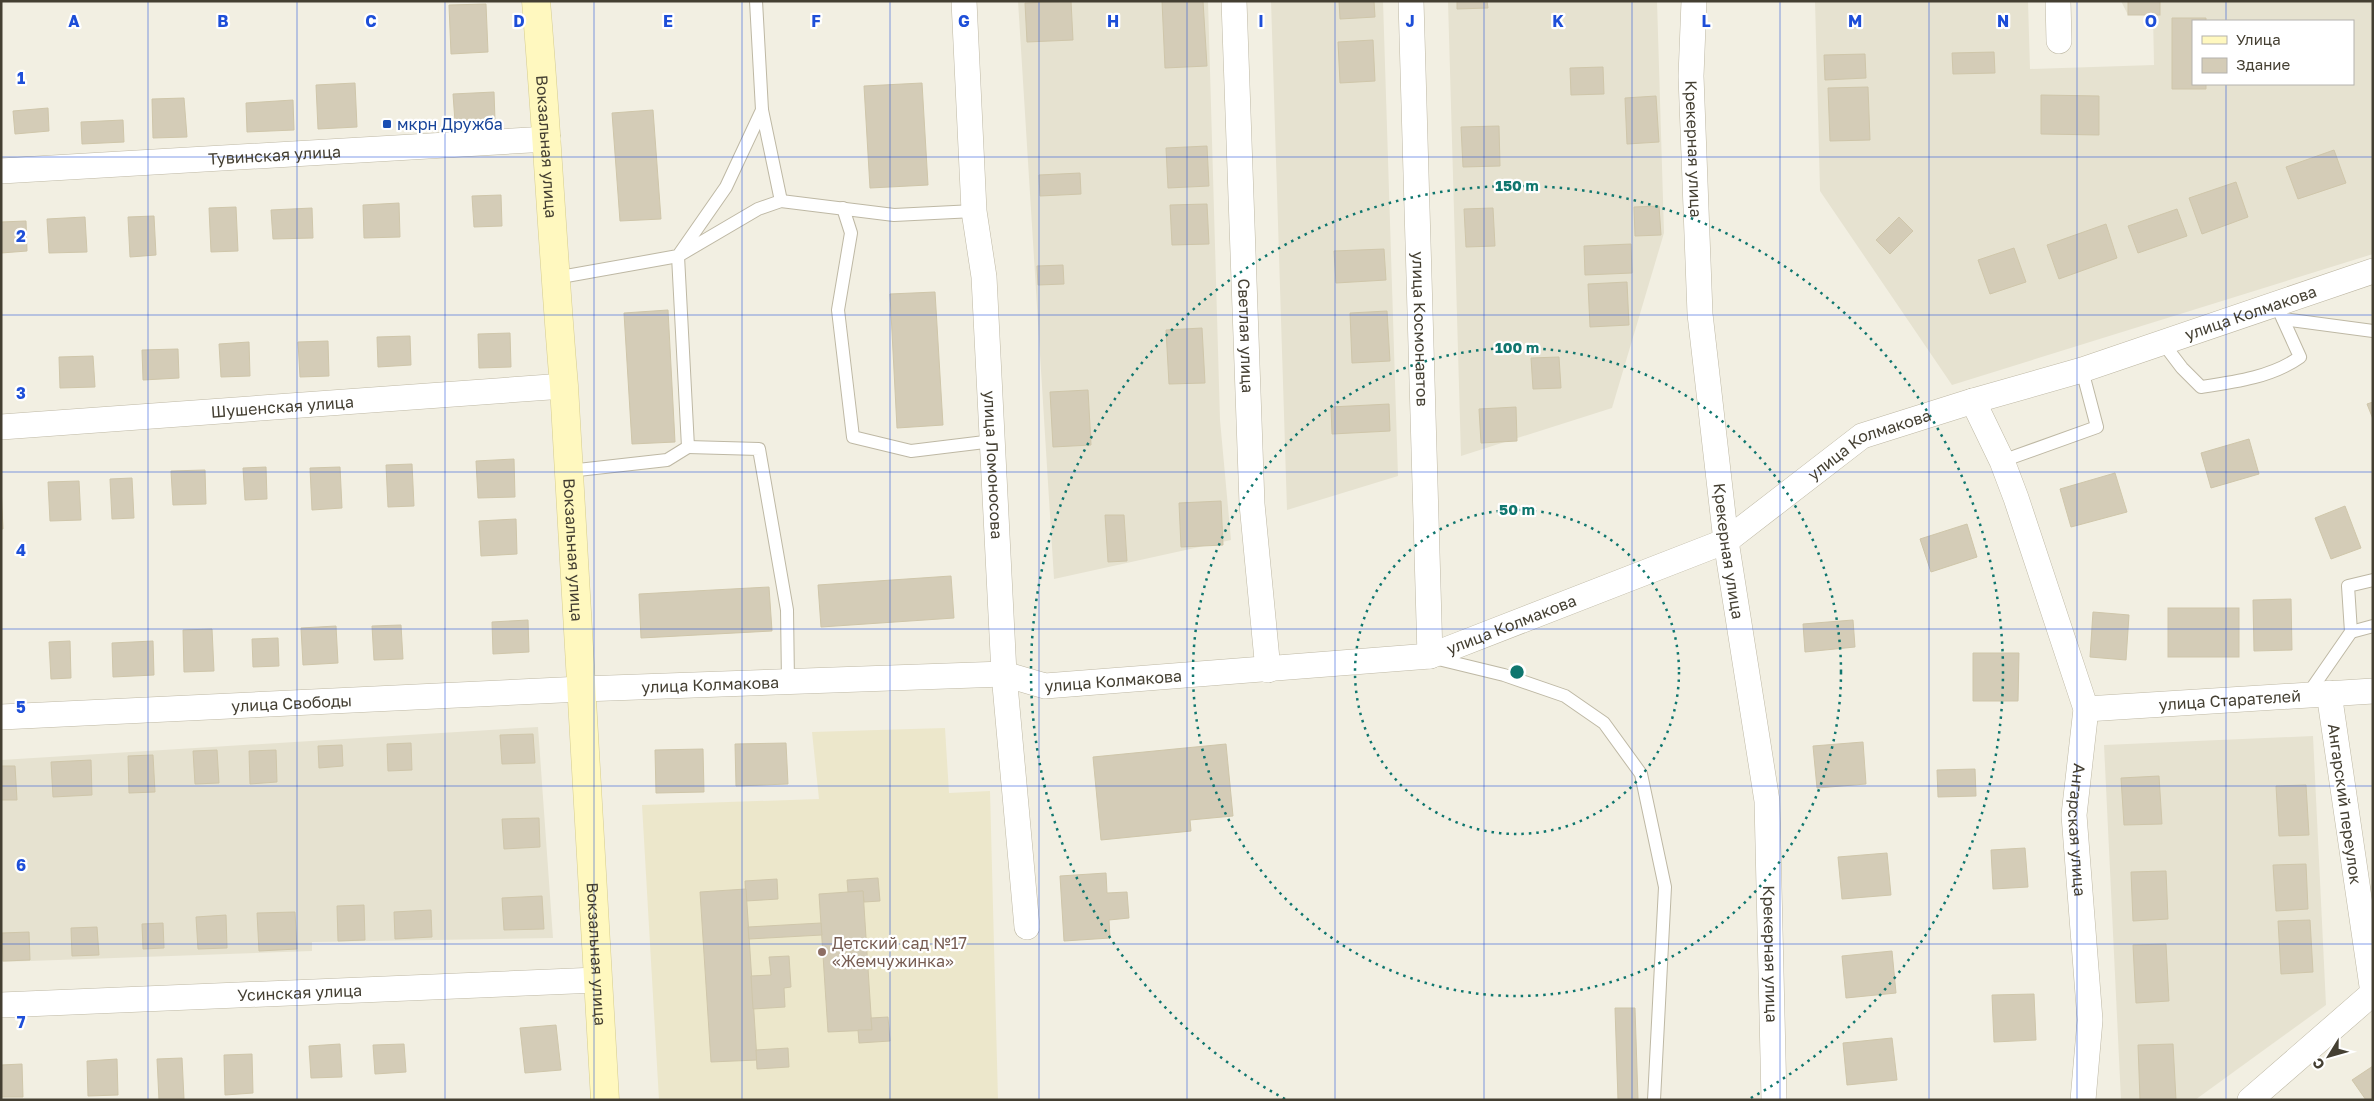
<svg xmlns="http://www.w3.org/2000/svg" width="2374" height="1101" viewBox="0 0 2374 1101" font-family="'Golos Text',sans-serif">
  <rect width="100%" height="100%" fill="#f2efe2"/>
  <g fill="#e6e2d0" fill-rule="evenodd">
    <path d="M1018,1H1208L1220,420L1231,540L1054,579Z"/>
    <path d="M1271,1H1383L1398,476L1287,510Z"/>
    <path d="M1448,1H1657L1664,233L1612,408L1461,456Z"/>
    <path d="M1815,1H2028L2030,69L2154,65L2153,14L2128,15L2121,1H2373V254L1952,385L1820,191ZM2193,21H2353V84H2193Z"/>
    <path d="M538,727L553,938L312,942V951L1,962V760Z"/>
    <path d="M2313,736L2326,1005L2195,1100H2121L2104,745Z"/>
  </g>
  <path fill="#ece7cb" d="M945,728L949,793L990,791L998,1100H659L642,805L819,799L812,732Z"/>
  <g fill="#d4ccb7" stroke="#cfc6aa">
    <path d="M1071,1L1073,40L1027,42L1025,3Z"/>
    <path d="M1162,1H1203L1207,66L1165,68Z"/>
    <path d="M1339,1H1374L1375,17L1340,19Z"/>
    <path d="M1457,1H1487L1488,8L1457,9Z"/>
    <rect x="2128" y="1" width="32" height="14"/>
    <path d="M486,4L488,52L451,54L449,5Z"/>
    <path d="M2172,18H2206V21H2193V84H2206V89H2172Z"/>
    <path d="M1373,40L1375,81L1340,83L1338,42Z"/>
    <path d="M1994,52L1995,73L1953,74L1952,53Z"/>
    <path d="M1865,54L1866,78L1825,80L1824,55Z"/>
    <path d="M1603,67L1604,94L1571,95L1570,68Z"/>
    <path d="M355,83L357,127L318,129L316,85Z"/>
    <path d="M922,83L928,185L870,188L864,86Z"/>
    <path d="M1868,87L1870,140L1830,141L1828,88Z"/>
    <path d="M494,92L495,120L455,122L453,94Z"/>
    <path d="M2041,95L2099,96V135L2041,134Z"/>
    <path d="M1656,96L1659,142L1627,144L1625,98Z"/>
    <path d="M184,98L187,137L153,138L152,99Z"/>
    <path d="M293,100L294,130L247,132L246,103Z"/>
    <path d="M48,108L49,131L15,134L13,111Z"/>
    <path d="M653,110L661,219L620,221L612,113Z"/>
    <path d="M123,120L124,142L82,144L81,122Z"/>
    <path d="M1499,126L1500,166L1463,167L1461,127Z"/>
    <path d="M1207,146L1209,186L1168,188L1166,148Z"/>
    <path d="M2334,150L2346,183L2298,199L2286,167Z"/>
    <path d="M1080,173L1081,194L1040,196L1039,175Z"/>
    <path d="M2236,182L2248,217L2202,234L2189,198Z"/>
    <path d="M501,195L502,226L474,227L472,196Z"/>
    <path d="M399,203L400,237L364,238L363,205Z"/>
    <path d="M1207,204L1209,244L1172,245L1170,205Z"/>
    <path d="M1659,206L1661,235L1635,236L1634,207Z"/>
    <path d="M236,207L238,251L211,252L209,208Z"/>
    <path d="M312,208L313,238L273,239L271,210Z"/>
    <path d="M1493,208L1495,246L1466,247L1464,209Z"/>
    <path d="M2177,209L2187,236L2138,253L2128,226Z"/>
    <path d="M154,216L156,255L130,257L128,217Z"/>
    <path d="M85,217L87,252L49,253L47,219Z"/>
    <path d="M1899,217L1913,231L1890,254L1876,240Z"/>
    <path d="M26,221L27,251L1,253V222Z"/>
    <path d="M2106,224L2117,258L2059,279L2047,245Z"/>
    <path d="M1631,244L1632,273L1585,275L1584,246Z"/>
    <path d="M2014,248L2026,282L1990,294L1978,260Z"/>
    <path d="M1384,249L1386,280L1336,283L1334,251Z"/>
    <path d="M1063,265L1064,284L1038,285L1037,266Z"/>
    <path d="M1627,282L1629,325L1590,327L1588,284Z"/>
    <path d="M935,292L943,425L897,428L890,294Z"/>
    <path d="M668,310L675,442L632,444L624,313Z"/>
    <path d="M1387,311L1390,361L1352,363L1350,313Z"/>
    <path d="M1202,328L1205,383L1169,384L1166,330Z"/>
    <path d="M510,333L511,367L479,368L478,334Z"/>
    <path d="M410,336L411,365L378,367L377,337Z"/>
    <path d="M328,341L329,376L300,377L298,342Z"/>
    <path d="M249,342L250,376L221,377L219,344Z"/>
    <path d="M178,349L179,378L143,380L142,350Z"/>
    <path d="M93,356L95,387L60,388L59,357Z"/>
    <path d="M1559,357L1561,388L1533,389L1531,358Z"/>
    <path d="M1088,390L1091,445L1053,447L1050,392Z"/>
    <path d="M2373,402V419L2367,404Z"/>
    <path d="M1389,404L1390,431L1332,434L1331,407Z"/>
    <path d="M1516,407L1517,441L1481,443L1479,409Z"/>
    <path d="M2249,439L2259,474L2211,488L2201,453Z"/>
    <path d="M514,459L515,497L478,498L476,461Z"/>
    <path d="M412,464L414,506L388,507L386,465Z"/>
    <path d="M266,467L267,499L245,500L243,468Z"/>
    <path d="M340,467L342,508L312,510L310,468Z"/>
    <path d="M205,470L206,504L173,505L171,471Z"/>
    <path d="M2115,473L2127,512L2071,527L2060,489Z"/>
    <path d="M132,478L134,518L112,519L110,479Z"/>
    <path d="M79,481L81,520L50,521L48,482Z"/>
    <path d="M1,486L3,529H1Z"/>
    <path d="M1221,501L1223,545L1181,547L1179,503Z"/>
    <path d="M2345,506L2361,548L2331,559L2315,518Z"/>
    <path d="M1105,515H1124L1127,561L1108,562Z"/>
    <path d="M516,519L517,554L481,556L479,521Z"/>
    <path d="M1967,524L1977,557L1931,572L1920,539Z"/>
    <path d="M951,576L954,618L821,627L818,585Z"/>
    <path d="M769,587L772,631L641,638L639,594Z"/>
    <path d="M2291,599L2292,650L2254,651L2253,600Z"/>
    <rect x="2168" y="608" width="71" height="49"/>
    <path d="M2093,612L2129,615L2126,660L2090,657Z"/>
    <path d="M528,620L529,652L493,654L492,622Z"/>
    <path d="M1853,620L1855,647L1805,652L1803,624Z"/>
    <path d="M401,625L403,659L374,660L372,626Z"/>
    <path d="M336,626L338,663L303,665L301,628Z"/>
    <path d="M212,629L214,671L184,672L183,630Z"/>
    <path d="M278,638L279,666L253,667L252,639Z"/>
    <path d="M70,641L71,678L51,679L49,642Z"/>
    <path d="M153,641L154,675L113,677L112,643Z"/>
    <path d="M1973,653H2019L2018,701H1973Z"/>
    <path d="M533,734L535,763L502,764L500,735Z"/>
    <path d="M1863,742L1866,784L1817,788L1813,746Z"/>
    <path d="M411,743L412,770L388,771L387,744Z"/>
    <path d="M786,743L788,784L736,786L735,744Z"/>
    <path d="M1226,744L1233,816L1190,820L1191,831L1101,840L1093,757Z"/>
    <path d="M342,745L343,766L319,768L318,746Z"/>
    <path d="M703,749L704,792L656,793L655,750Z"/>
    <path d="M217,750L219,783L195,784L193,751Z"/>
    <path d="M276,750L277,782L250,784L249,751Z"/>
    <path d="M153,755L155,792L129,793L128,756Z"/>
    <path d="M91,760L92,795L53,797L51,762Z"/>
    <path d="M1,766H15L17,800H1Z"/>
    <path d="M1975,769L1976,796L1938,797L1937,770Z"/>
    <path d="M2159,776L2162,824L2124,825L2121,778Z"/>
    <path d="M2306,785L2309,835L2279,836L2276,786Z"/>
    <path d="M539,818L540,847L504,849L502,819Z"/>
    <path d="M2025,848L2028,887L1993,889L1991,850Z"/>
    <path d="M1887,853L1891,895L1842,899L1838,857Z"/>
    <path d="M2306,864L2308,909L2276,911L2273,865Z"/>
    <path d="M2166,871L2168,919L2133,921L2131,872Z"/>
    <path d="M1106,873L1107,893L1127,892L1129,918L1109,920L1110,938L1064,941L1060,876Z"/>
    <path d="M878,878L880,901L864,902L863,891L848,892L847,880Z"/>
    <path d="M777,879L778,899L746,901L745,881Z"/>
    <path d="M746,889L757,1060L711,1062L700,892Z"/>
    <path d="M863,891L872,1030L828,1032L819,894Z"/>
    <path d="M542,896L544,929L504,930L502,898Z"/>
    <path d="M364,905L365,940L338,941L337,906Z"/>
    <path d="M431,910L432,937L395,939L394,912Z"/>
    <path d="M295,912L297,949L259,951L257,913Z"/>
    <path d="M226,915L227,948L198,949L196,917Z"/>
    <path d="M2310,920L2313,972L2281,974L2278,921Z"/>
    <path d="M163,923L164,948L143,949L142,924Z"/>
    <path d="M821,923L822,935L749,939L748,927Z"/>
    <path d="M97,927L99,955L72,956L71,928Z"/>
    <path d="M29,932L30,960L3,961L2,933Z"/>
    <path d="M2166,944L2169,1001L2136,1003L2133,945Z"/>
    <path d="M1892,951L1896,993L1846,998L1842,956Z"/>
    <path d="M789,956L791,987L784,988L785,1007L753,1009L751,976L771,975L769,957Z"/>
    <path d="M2034,994L2036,1040L1994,1042L1992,995Z"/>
    <path d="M1615,1008H1635L1638,1100H1618Z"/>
    <path d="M888,1017L890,1041L859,1043L858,1030H872L871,1018Z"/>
    <path d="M556,1025L561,1070L525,1073L520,1028Z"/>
    <path d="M1892,1038L1897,1080L1847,1085L1843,1043Z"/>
    <path d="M340,1044L342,1077L311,1078L309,1046Z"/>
    <path d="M404,1044L406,1072L375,1074L373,1045Z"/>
    <path d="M2173,1044L2176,1100H2140L2138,1045Z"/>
    <path d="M788,1048L789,1067L757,1069L756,1050Z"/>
    <path d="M252,1054L253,1093L225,1095L224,1055Z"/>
    <path d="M182,1058L184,1099L159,1100L157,1059Z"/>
    <path d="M117,1059L118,1095L88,1096L87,1061Z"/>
    <path d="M22,1064L23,1097H1V1065Z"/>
    <path d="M2373,1066V1100H2366L2352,1080Z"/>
  </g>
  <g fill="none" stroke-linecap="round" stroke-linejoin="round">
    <defs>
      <g id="lane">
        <path d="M762,110L781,201"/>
        <path d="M843,208L851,233L838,310L853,437L911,451L993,441"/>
        <path d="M555,278L678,256L726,187L762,110L756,1"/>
        <path d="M2283,319L2373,331"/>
        <path d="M2163,343L2182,368L2201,387C2235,382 2272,377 2300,357L2276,304"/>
        <path d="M688,447L759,449L787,610L788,682"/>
        <path d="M2002,461L2097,427L2082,370"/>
        <path d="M569,471L667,460L688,447L678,256L758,209L781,201L894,215L974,211"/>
        <path d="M2351,632L2373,626"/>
        <path d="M1434,658L1504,675L1565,696L1604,723L1641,774L1665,887L1654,1100"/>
        <path d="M2308,694L2351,632L2348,586L2373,580"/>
      </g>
      <g id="street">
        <path id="s1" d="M964,1L974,211L984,277L1004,674L1027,927"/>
        <path id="s2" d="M1234,1L1252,504L1268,670"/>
        <path id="s3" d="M1411,1L1430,656"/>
        <path id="s4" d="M1694,1L1691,76L1700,314L1726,541L1767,801L1774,1100"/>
        <path d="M2058,1L2059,41"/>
        <path id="s5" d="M1,171L548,139"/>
        <path id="s6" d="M1973,401L2002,461L2016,498L2086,709L2074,815L2090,1020L2083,1100"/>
        <path id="s7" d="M1,427L564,386"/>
        <path id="s8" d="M2086,709L2373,691"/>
        <path id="s9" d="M1,717L582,689L1004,674L1045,686L1430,656L1726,541L1862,436L1973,401L2082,370L2373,271"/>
        <path id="s10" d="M1,1005L597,980"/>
        <path d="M2250,1100L2373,993L2329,693"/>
      </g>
      <g id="secondary">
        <path id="s11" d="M536,1C547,129 553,258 564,386L605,1100"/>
      </g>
    </defs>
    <use href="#lane" stroke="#beb8a4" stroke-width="14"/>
    <use href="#street" stroke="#beb8a4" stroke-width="26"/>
    <use href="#secondary" stroke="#d5cc8f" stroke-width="29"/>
    <use href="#lane" stroke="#fff" stroke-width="12"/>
    <use href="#street" stroke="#fff" stroke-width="25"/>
    <use href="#secondary" stroke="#fff8bf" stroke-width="28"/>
  </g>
  <path fill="none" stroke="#1d4ed8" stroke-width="1" stroke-opacity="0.55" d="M148,1V1100M297,1V1100M445,1V1100M594,1V1100M742,1V1100M890,1V1100M1039,1V1100M1187,1V1100M1335,1V1100M1484,1V1100M1632,1V1100M1780,1V1100M1929,1V1100M2077,1V1100M2226,1V21M2226,84V1100M1,157H2373M1,315H2373M1,472H2373M1,629H2373M1,786H2373M1,944H2373"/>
  <g fill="none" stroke="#0f766e" stroke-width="2.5" stroke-dasharray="2.5 5">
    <circle cx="1517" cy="672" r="162"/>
    <circle cx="1517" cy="672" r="324"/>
    <path d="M1285 1099A486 486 0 1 1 1749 1099"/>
  </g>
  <rect fill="#1a4fb4" stroke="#fff" stroke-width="2" x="382" y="119" width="10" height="10" rx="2.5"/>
  <circle fill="#8d6e63" stroke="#fff" stroke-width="2" cx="822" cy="952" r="5"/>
  <g text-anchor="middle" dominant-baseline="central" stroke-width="4.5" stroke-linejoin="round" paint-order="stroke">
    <g font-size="16" fill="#164399" stroke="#fff" text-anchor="start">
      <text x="397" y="124">мкрн Дружба</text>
    </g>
    <g font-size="16" fill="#443f32" stroke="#fff">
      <text stroke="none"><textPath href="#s11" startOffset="146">Вокзальная улица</textPath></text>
      <text stroke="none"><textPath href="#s4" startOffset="148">Крекерная улица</textPath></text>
      <text stroke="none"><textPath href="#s5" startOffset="274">Тувинская улица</textPath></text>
      <text stroke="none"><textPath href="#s9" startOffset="2330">улица Колмакова</textPath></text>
      <text stroke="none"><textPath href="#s3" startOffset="328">улица Космонавтов</textPath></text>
      <text stroke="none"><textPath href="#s2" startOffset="335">Светлая улица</textPath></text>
      <text stroke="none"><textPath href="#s7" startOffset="282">Шушенская улица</textPath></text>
      <text stroke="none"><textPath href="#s9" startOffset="1925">улица Колмакова</textPath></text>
      <text stroke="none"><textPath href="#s1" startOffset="465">улица Ломоносова</textPath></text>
      <text stroke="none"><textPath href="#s11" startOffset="550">Вокзальная улица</textPath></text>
      <text stroke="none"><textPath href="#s4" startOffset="552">Крекерная улица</textPath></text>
      <text stroke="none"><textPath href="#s9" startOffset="1520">улица Колмакова</textPath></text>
      <text stroke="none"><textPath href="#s9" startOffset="1115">улица Колмакова</textPath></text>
      <text stroke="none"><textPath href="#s9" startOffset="710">улица Колмакова</textPath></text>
      <text stroke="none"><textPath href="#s8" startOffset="144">улица Старателей</textPath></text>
      <text stroke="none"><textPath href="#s9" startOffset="291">улица Свободы</textPath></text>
      <text transform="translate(2345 804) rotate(82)">Ангарский переулок</text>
      <text stroke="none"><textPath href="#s6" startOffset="450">Ангарская улица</textPath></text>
      <text stroke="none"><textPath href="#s4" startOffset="958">Крекерная улица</textPath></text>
      <text stroke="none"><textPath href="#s11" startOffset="955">Вокзальная улица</textPath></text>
      <text stroke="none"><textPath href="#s10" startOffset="299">Усинская улица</textPath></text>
    </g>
    <g font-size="16" fill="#785e54" stroke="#fff" text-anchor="start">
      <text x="832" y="943">Детский сад №17<tspan x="832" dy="18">«Жемчужинка»</tspan></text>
    </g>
  </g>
  <g font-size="16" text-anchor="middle" font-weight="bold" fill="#1d4ed8" stroke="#fff" stroke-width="4.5" stroke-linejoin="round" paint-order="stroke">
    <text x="74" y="27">A</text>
    <text x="223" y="27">B</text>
    <text x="371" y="27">C</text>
    <text x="519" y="27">D</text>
    <text x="668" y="27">E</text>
    <text x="816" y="27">F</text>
    <text x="964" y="27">G</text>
    <text x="1113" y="27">H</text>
    <text x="1261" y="27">I</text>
    <text x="1410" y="27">J</text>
    <text x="1558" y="27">K</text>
    <text x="1706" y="27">L</text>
    <text x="1855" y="27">M</text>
    <text x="2003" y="27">N</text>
    <text x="2151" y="27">O</text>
    <text x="21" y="84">1</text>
    <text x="21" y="242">2</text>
    <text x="21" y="399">3</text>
    <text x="21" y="556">4</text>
    <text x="21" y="713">5</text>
    <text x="21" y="871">6</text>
    <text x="21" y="1028">7</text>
  </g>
  <circle cx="1517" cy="672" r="8" fill="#0f766e" stroke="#fff" stroke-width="2.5"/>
  <g font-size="15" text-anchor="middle" font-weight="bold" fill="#0f766e" stroke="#fff" stroke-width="4.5" stroke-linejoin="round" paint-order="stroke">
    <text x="1517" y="191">150 m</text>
    <text x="1517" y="353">100 m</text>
    <text x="1517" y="515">50 m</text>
  </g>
  <rect width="2374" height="1101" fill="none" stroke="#443f32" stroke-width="5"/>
  <rect x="2192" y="20" width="162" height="65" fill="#ffffff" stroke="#b4b2ad"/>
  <rect x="2202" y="36" width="25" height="8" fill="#fff8bf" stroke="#b4b2ad"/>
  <text x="2236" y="45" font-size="15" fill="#443f32">Улица</text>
  <rect x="2202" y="58" width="25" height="15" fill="#d4ccb7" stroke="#b4b2ad"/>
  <text x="2236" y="70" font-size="15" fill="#443f32">Здание</text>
  <g transform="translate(2329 1056) rotate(233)" stroke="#ffffff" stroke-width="4" paint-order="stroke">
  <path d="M0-4L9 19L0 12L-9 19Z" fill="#443f32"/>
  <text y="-8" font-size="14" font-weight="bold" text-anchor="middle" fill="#443f32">С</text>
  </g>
</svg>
